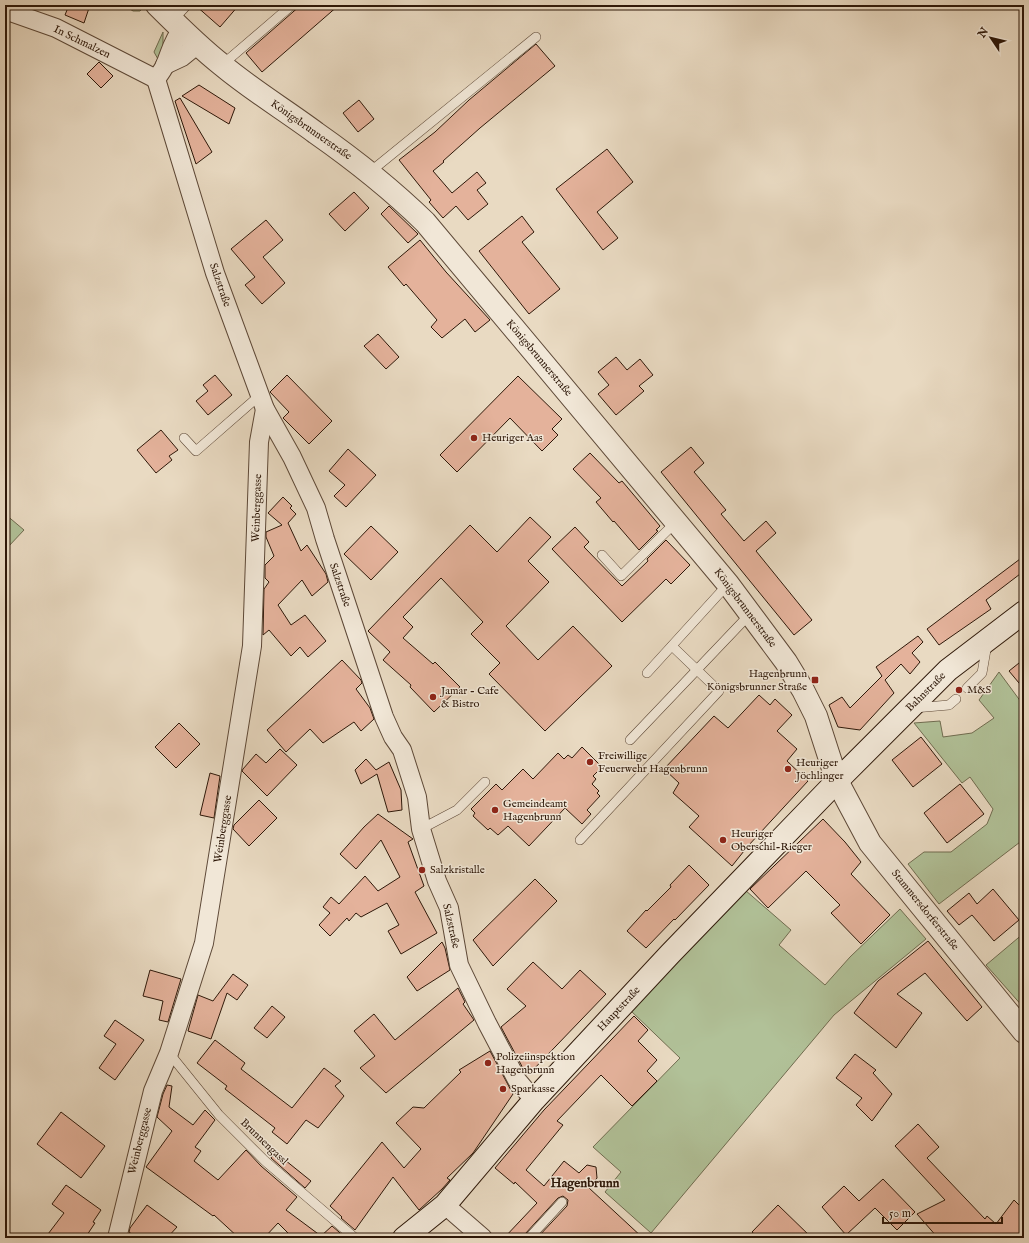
<svg xmlns="http://www.w3.org/2000/svg" width="1029" height="1243" viewBox="0 0 1029 1243" font-family="'IM FELL English',serif">
  <rect width="100%" height="100%" fill="#e9dac2"/>
  <filter id="stains"><feTurbulence type="fractalNoise" baseFrequency=".005" numOctaves="4"/><feColorMatrix values="0 0 0 0 .2 0 0 0 0 .09 0 0 0 0 .02 0 0 0 .5 -.17"/></filter>
  <radialGradient id="worn" r=".72"><stop offset=".6" stop-color="#630" stop-opacity="0"/><stop offset="1" stop-color="#630" stop-opacity=".3"/></radialGradient>
  <g fill="#b1c198" stroke="#706c50">
    <path d="M124,5H141L144,7L140,11H133Z"/>
    <path d="M163,32V47L159,61L154,52Z"/>
    <path d="M5,514L24,530L8,547L5,544Z"/>
    <path d="M999,672L1024,706V839L939,904L908,864L924,852H951L987,824L993,809L970,777L962,783L914,723L940,721L943,737L972,733L994,718L979,700Z"/>
    <path d="M745,890L791,930L779,945L825,985L850,957L900,909L926,939L834,1015L651,1233L605,1192L621,1172L593,1147L680,1058L630,1010Z"/>
    <path d="M1024,933V1008L986,965Z"/>
  </g>
  <g fill="#e4b29b" stroke="#2e1809">
    <path d="M69,5H90L84,23L65,15Z"/>
    <path d="M195,5H239L220,27Z"/>
    <path d="M301,5H339L262,72L246,53Z"/>
    <path d="M536,44L555,66L480,128L443,161L444,162L433,171L452,193L477,172L486,183L477,190L488,204L468,220L456,206L443,218L429,202L431,200L399,160L435,132L469,100Z"/>
    <path d="M99,62L113,76L101,88L87,74Z"/>
    <path d="M199,85L235,108L229,124L182,96Z"/>
    <path d="M180,98L212,152L196,164L175,101Z"/>
    <path d="M359,100L374,119L358,132L343,113Z"/>
    <path d="M607,149L633,182L597,212L618,238L603,250L556,189Z"/>
    <path d="M354,192L369,208L345,231L329,214Z"/>
    <path d="M389,206L418,234L408,243L381,214Z"/>
    <path d="M522,216L534,232L522,242L560,289L529,314L479,251Z"/>
    <path d="M266,220L283,240L263,257L285,283L262,304L245,285L255,277L231,249Z"/>
    <path d="M420,240L446,272L490,320L475,332L465,319L442,338L431,327L437,320L406,284L404,286L388,267Z"/>
    <path d="M378,334L399,357L386,369L364,346Z"/>
    <path d="M616,357L627,370L640,359L653,375L639,386L644,391L616,415L598,394L609,385L598,372Z"/>
    <path d="M215,375L232,395L208,415L196,401L208,391L203,385Z"/>
    <path d="M287,375L332,421L309,444L283,418L289,412L270,392Z"/>
    <path d="M518,376L562,419L552,429L558,435L542,451L510,418L457,472L440,455Z"/>
    <path d="M161,430L178,450L169,456L172,460L156,473L137,450Z"/>
    <path d="M691,447L704,463L694,472L726,510L721,514L744,541L766,521L776,533L756,551L812,620L794,635L661,472Z"/>
    <path d="M348,449L376,475L346,507L334,496L345,485L329,471Z"/>
    <path d="M590,453L619,483L622,481L660,526L656,530L658,531L639,550L614,521L613,522L596,502L601,498L573,469Z"/>
    <path d="M283,497L292,506L290,508L296,514L288,523L301,551L307,545L326,574L328,582L312,596L302,580L278,605L291,625L305,615L326,641L308,657L300,647L291,656L269,630L263,635L264,589L269,582L265,578V565L274,556L266,537V532L282,525L268,513Z"/>
    <path d="M530,517L551,537L528,561L549,582L506,626L538,660L573,626L612,666L545,731L489,674L500,663L471,634L483,622L441,578L403,617L413,627L403,638L433,664L435,662L460,687L434,712L410,687L411,685L383,660L390,652L368,631L470,525L497,552Z"/>
    <path d="M371,526L398,552L371,580L344,554Z"/>
    <path d="M575,527L589,542L584,547L622,586L648,561L647,559L666,540L690,565L671,584L666,579L622,622L552,549Z"/>
    <path d="M1024,556V571L986,600L991,609L939,645L927,629Z"/>
    <path d="M918,636L923,642L912,653L920,662L910,674L901,664L885,680L894,693L860,730L838,727L829,705L842,697L850,708L882,676L876,667Z"/>
    <path d="M1024,659V689L1009,671Z"/>
    <path d="M342,660L361,680L362,683L356,689L370,708L374,719L361,731L354,722L323,743L310,729L286,752L267,730Z"/>
    <path d="M759,695L770,705L775,699L792,715L777,731L797,749L787,761L808,781L748,846L732,866L689,827L699,816L673,793L679,783L664,769L714,716L728,728Z"/>
    <path d="M179,723L200,744L176,768L155,747Z"/>
    <path d="M921,737L942,764L913,787L892,760Z"/>
    <path d="M582,747L602,767L593,776L596,779L592,784L599,791L597,793L600,796L587,810L591,814L582,824L565,808L529,846L508,826L498,835L490,828L488,830L473,816L475,813L471,809L496,784L502,790L523,769L533,779L558,753L564,759L568,755L572,758Z"/>
    <path d="M280,749L297,765L267,796L242,771L243,769L256,754L266,763Z"/>
    <path d="M366,759L376,770L389,762L401,790L402,810L388,812L377,774L361,784L355,770Z"/>
    <path d="M210,773L220,776L214,818L200,815Z"/>
    <path d="M960,784L984,814L947,843L924,813Z"/>
    <path d="M259,800L277,818L249,846L233,829L234,825Z"/>
    <path d="M378,814L413,839L408,842L424,886L415,892L437,933L401,954L388,931L399,925L387,903L361,917L356,913L349,921L347,918L330,936L319,925L330,913L323,907L331,897L339,904L365,876L378,891L400,877L381,840L356,869L340,854L364,827Z"/>
    <path d="M823,819L845,842L861,862L851,874L890,915L861,944L831,913L840,905L806,871L768,908L750,889Z"/>
    <path d="M689,865L709,885L675,920L674,919L646,948L627,931L646,910L647,911L671,887L670,885Z"/>
    <path d="M535,879L557,901L493,966L473,940Z"/>
    <path d="M993,889L1019,920L994,941L972,915L959,925L947,911L969,893L977,904Z"/>
    <path d="M928,941L982,1007L967,1021L925,973L897,994L922,1013L896,1048L854,1013L878,981Z"/>
    <path d="M442,942L445,948L450,970L417,991L407,977Z"/>
    <path d="M533,962L562,989L580,970L606,994L531,1072L526,1074L501,1027L526,1006L507,989Z"/>
    <path d="M150,970L181,979L168,1022L159,1020L163,1001L143,996Z"/>
    <path d="M233,974L248,985L237,1000L227,993L211,1039L188,1031L198,995L213,1001Z"/>
    <path d="M458,988L465,1002L463,1004L474,1020L386,1093L360,1068L375,1056L354,1031L374,1014L395,1040Z"/>
    <path d="M272,1006L285,1017L267,1038L254,1028Z"/>
    <path d="M634,1016L648,1030L638,1041L657,1060L647,1071L657,1081L632,1106L601,1075L557,1121L563,1125L526,1170L544,1186L564,1161L579,1173L587,1165L596,1167L597,1178L589,1188L643,1238H537L567,1206L568,1200L563,1196L558,1198L525,1234L523,1238H504L537,1203L515,1182L514,1184L495,1168L544,1110Z"/>
    <path d="M115,1020L144,1040L115,1080L99,1068L116,1044L104,1036Z"/>
    <path d="M215,1040L245,1063L241,1069L292,1108L324,1068L341,1081L335,1086L344,1096L318,1128L306,1120L287,1144L272,1132L275,1128L225,1089L227,1086L197,1063Z"/>
    <path d="M490,1051L513,1094L473,1153L447,1178L450,1180L442,1189L419,1210L393,1177L355,1230L341,1218L342,1217L330,1206L382,1142L404,1168L421,1149L396,1123L413,1107L424,1108L461,1072L459,1070Z"/>
    <path d="M855,1054L876,1070L873,1073L892,1094L872,1121L856,1105L862,1098L836,1078Z"/>
    <path d="M167,1085L172,1086L169,1107L193,1125L205,1110L215,1120L195,1147L201,1151L194,1161L218,1180L246,1150L261,1166L297,1197L286,1210L321,1236L332,1226L346,1238H293L278,1223L264,1238H239L214,1215L213,1216L146,1167L172,1131L157,1117L163,1094Z"/>
    <path d="M61,1112L105,1146L81,1178L37,1144Z"/>
    <path d="M918,1124L939,1147L927,1158L985,1219L987,1216L996,1224L1014,1200L1024,1210V1238H938L917,1214L945,1200L895,1146Z"/>
    <path d="M275,1152L311,1181L305,1188L271,1158Z"/>
    <path d="M883,1179L915,1212L897,1230L875,1208L846,1235L822,1207L844,1186L859,1201Z"/>
    <path d="M66,1185L101,1210L93,1222L95,1223L85,1238H45L64,1213L52,1204Z"/>
    <path d="M147,1205L177,1227L167,1238H137L129,1232L130,1228Z"/>
    <path d="M778,1205L812,1238H759L752,1232Z"/>
  </g>
  <g fill="none" stroke-linecap="round" stroke-linejoin="round">
    <defs>
      <g id="service">
        <path d="M173,20L187,5"/>
        <path d="M222,65L292,5"/>
        <path d="M370,172L536,37"/>
        <path d="M184,438L196,451L259,396"/>
        <path d="M602,555L621,576L676,522"/>
        <path d="M647,673L728,584"/>
        <path d="M967,688L982,673L987,644"/>
        <path d="M914,708L949,705L956,699"/>
        <path d="M630,740L750,614"/>
        <path d="M421,829L457,810L485,782"/>
        <path d="M580,840L719,691L672,646"/>
        <path d="M169,1053L219,1115L265,1161L355,1238"/>
        <path d="M529,1238L562,1202"/>
      </g>
      <g id="minor">
        <path d="M5,10L56,28L156,79"/>
        <path d="M182,29C172,42 171,51 165,65C163,70 159,75 156,79L215,273L265,409L292,457L316,508L325,539L384,717L393,737L402,750L417,797L421,829L437,881L449,908L459,965L487,1023L517,1080L534,1100"/>
        <path d="M165,65L182,57L198,44"/>
        <path d="M445,1205L483,1238"/>
        <path d="M117,1238L153,1091L169,1053L204,943L252,646L259,442L265,409"/>
      </g>
      <path id="tertiary" d="M157,5C178,26 199,47 222,65C252,90 285,110 316,133C356,161 390,188 425,222L728,584L786,662L803,690L816,716L837,781L870,843L1024,1032"/>
      <path id="secondary" d="M404,1238L445,1205L534,1100L670,954L837,781L948,670L1024,612"/>
    </defs>
    <use href="#service" stroke="#5d4837" stroke-width="10"/>
    <use href="#minor" stroke="#5d4837" stroke-width="20"/>
    <use href="#tertiary" stroke="#5d4837" stroke-width="24"/>
    <use href="#secondary" stroke="#2e1809" stroke-width="24"/>
    <use href="#service" stroke="#f1e7d7" stroke-width="9"/>
    <use href="#minor" stroke="#f1e7d7" stroke-width="18"/>
    <use href="#tertiary" stroke="#f1e7d7" stroke-width="22"/>
    <use href="#secondary" stroke="#f1e7d7" stroke-width="22"/>
  </g>
  <g fill="#8f2418" stroke="#f1e7d7" stroke-width="1.5">
    <circle cx="474" cy="438" r="4"/>
    <rect x="811" y="676" width="8" height="8" rx="2"/>
    <circle cx="959" cy="690" r="4"/>
    <circle cx="433" cy="697" r="4"/>
    <circle cx="590" cy="762" r="4"/>
    <circle cx="788" cy="769" r="4"/>
    <circle cx="495" cy="810" r="4"/>
    <circle cx="723" cy="840" r="4"/>
    <circle cx="422" cy="870" r="4"/>
    <circle cx="488" cy="1063" r="4"/>
    <circle cx="503" cy="1089" r="4"/>
  </g>
  <g text-anchor="middle" dominant-baseline="central" stroke-width="3" stroke-linejoin="round" paint-order="stroke">
    <g font-size="11" fill="#2e1809" stroke="#f1e7d7">
      <text transform="translate(82 42) rotate(26)">In Schmalzen</text>
      <text transform="translate(311 130) rotate(35)">Königsbrunnerstraße</text>
      <text transform="translate(220 285) rotate(71)">Salzstraße</text>
      <text transform="translate(539 358) rotate(50)">Königsbrunnerstraße</text>
      <text transform="translate(257 508) rotate(-88)">Weinberggasse</text>
      <text transform="translate(340 585) rotate(71)">Salzstraße</text>
      <text transform="translate(745 608) rotate(53)">Königsbrunnerstraße</text>
      <text transform="translate(926 692) rotate(-45)">Bahnstraße</text>
      <text transform="translate(223 829) rotate(-81)">Weinberggasse</text>
      <text transform="translate(925 910) rotate(51)">Stammersdorferstraße</text>
      <text transform="translate(451 926) rotate(77)">Salzstraße</text>
      <text transform="translate(619 1009) rotate(-47)">Hauptstraße</text>
      <text transform="translate(140 1141) rotate(-76)">Weinberggasse</text>
      <text transform="translate(264 1142) rotate(44)">Brunnengassl</text>
    </g>
    <g font-size="11" fill="#2e1809" stroke="#f1e7d7" text-anchor="start">
      <text x="482" y="438">Heuriger Aas</text>
      <text x="807" y="674" text-anchor="end">Hagenbrunn<tspan x="807" dy="13">Königsbrunner Straße</tspan></text>
      <text x="967" y="690">M&amp;S</text>
      <text x="441" y="691">Jamar - Cafe<tspan x="441" dy="13">&amp; Bistro</tspan></text>
      <text x="598" y="756">Freiwillige<tspan x="598" dy="13">Feuerwehr Hagenbrunn</tspan></text>
      <text x="796" y="763">Heuriger<tspan x="796" dy="13">Jöchlinger</tspan></text>
      <text x="503" y="804">Gemeindeamt<tspan x="503" dy="13">Hagenbrunn</tspan></text>
      <text x="731" y="834">Heuriger<tspan x="731" dy="13">Oberschil-Rieger</tspan></text>
      <text x="430" y="870">Salzkristalle</text>
      <text x="496" y="1057">Polizeiinspektion<tspan x="496" dy="13">Hagenbrunn</tspan></text>
      <text x="511" y="1089">Sparkasse</text>
    </g>
    <g font-size="13" font-weight="bold" fill="#2e1809" stroke="#f1e7d7">
      <text x="585" y="1183">Hagenbrunn</text>
    </g>
  </g>
  <rect width="1029" height="1243" fill="none" stroke="#e9dac2" stroke-width="20"/>
  <rect x="6" y="6" width="1017" height="1231" fill="none" stroke="#2e1809" stroke-width="2"/>
  <rect x="10" y="10" width="1009" height="1223" fill="none" stroke="#2e1809"/>
  <g transform="translate(991 38) rotate(305)" stroke="#f1e7d7" stroke-width="3" paint-order="stroke">
  <path d="M0-3L7 15L0 10L-7 15Z" fill="#2e1809"/>
  <text y="-6" font-size="11" font-weight="bold" text-anchor="middle" fill="#2e1809">N</text>
  </g>
  <path d="M883 1217v6h119v-6" fill="none" stroke="#2e1809" stroke-width="2"/>
  <text x="889" y="1217" font-size="12" fill="#2e1809" stroke="#f1e7d7" stroke-width="3" paint-order="stroke">50 m</text>
  <rect width="100%" height="100%" filter="url(#stains)"/>
  <rect width="100%" height="100%" fill="url(#worn)"/>
</svg>
